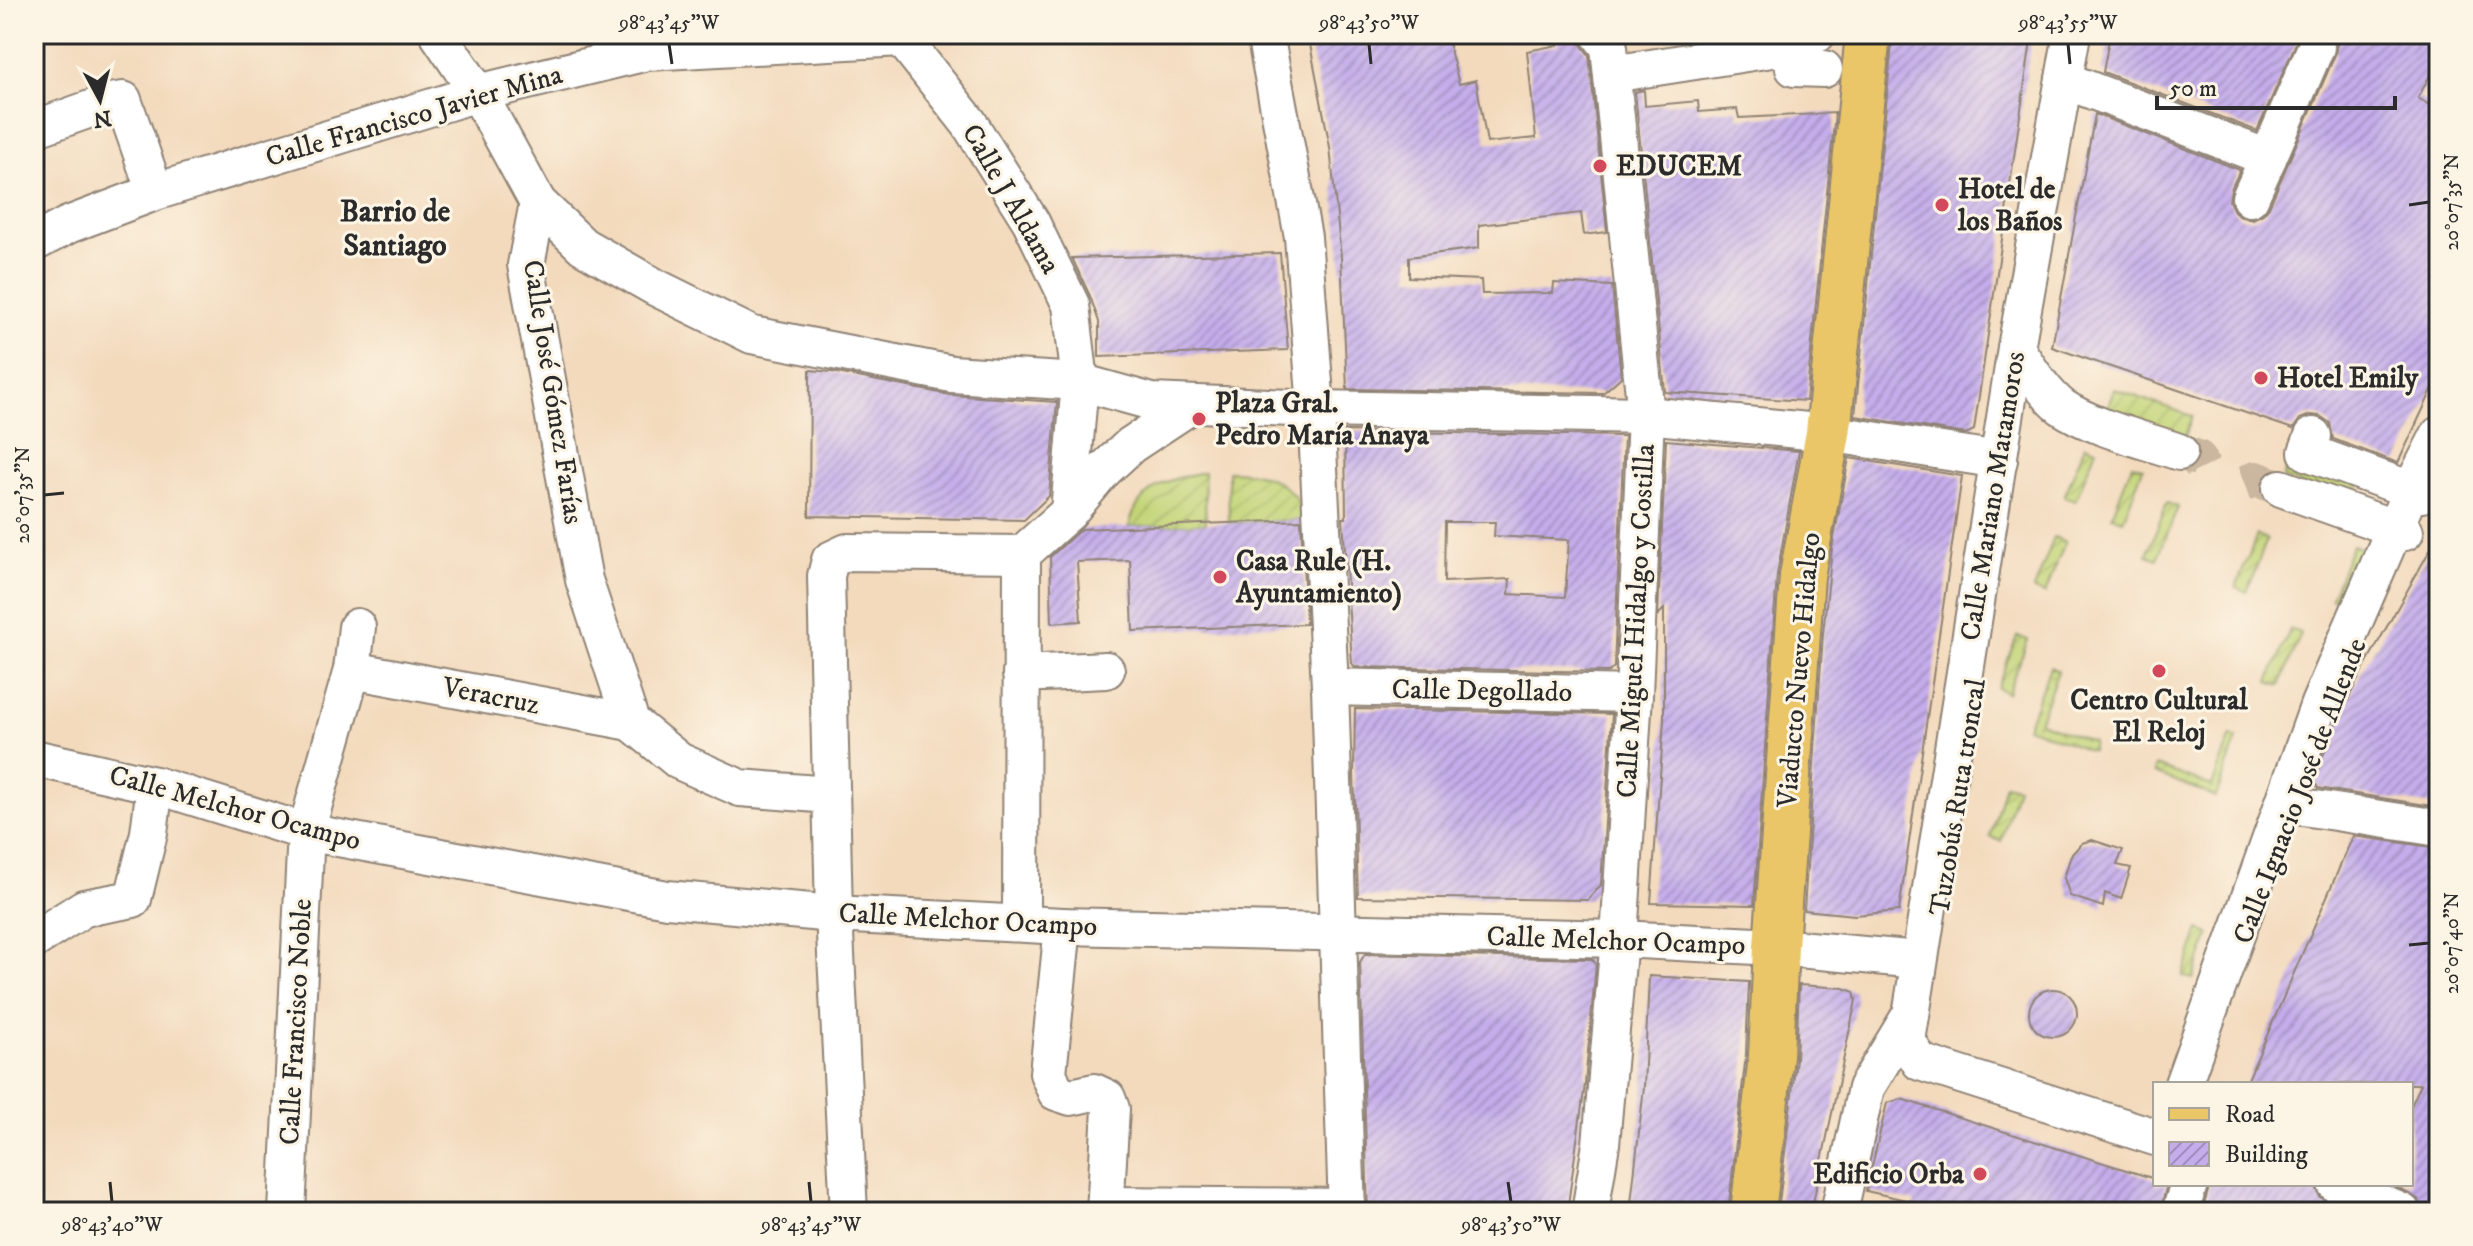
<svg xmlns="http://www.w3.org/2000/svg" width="2473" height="1246" viewBox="0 0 2473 1246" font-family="'IM FELL DW Pica',serif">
  <defs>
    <pattern id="grass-dots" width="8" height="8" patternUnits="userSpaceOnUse" patternTransform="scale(2)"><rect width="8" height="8" fill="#c2d476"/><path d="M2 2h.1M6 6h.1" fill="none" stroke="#a7b666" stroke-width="1.8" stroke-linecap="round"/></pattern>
    <pattern id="garden-furrows" width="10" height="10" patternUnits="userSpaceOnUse" patternTransform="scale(2)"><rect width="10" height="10" fill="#c2d476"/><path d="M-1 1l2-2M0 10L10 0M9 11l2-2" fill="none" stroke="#a7b666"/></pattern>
    <pattern id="building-hatch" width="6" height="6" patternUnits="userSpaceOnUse" patternTransform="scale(2)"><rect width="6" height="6" fill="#c5adeb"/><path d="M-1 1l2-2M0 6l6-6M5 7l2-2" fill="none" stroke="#a08dbf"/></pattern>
  </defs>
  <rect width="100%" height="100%" fill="#fcf5e5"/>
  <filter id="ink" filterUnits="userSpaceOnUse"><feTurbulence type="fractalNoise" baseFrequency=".0125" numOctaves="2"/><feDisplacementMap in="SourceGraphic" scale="16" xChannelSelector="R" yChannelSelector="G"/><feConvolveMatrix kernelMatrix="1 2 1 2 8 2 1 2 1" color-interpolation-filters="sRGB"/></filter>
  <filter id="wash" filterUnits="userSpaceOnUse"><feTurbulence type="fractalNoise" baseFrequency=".006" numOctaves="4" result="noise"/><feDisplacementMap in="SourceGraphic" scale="32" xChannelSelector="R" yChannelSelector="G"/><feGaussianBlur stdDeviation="1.8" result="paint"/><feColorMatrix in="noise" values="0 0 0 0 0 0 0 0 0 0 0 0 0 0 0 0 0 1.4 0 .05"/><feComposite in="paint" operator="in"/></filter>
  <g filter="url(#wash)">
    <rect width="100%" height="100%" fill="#f3dabd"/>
    <g fill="url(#grass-dots)" stroke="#768050" stroke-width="2">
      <path d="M2050,667L2058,671L2039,722L2093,742L2091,751L2027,727Z"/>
      <path d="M2231,736L2237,739L2216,797L2154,773L2156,766L2212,786Z"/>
    </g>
    <g fill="url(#garden-furrows)" stroke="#768050" stroke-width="2">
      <path d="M2114,389L2192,416L2183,442L2105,414Z"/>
      <path d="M2085,445L2096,449L2075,501L2064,497Z"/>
      <path d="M2292,453L2362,479L2352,504L2283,478Z"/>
      <path d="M2132,464L2143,468L2123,520L2112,516Z"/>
      <path d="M1228,471C1265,471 1294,482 1306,520L1229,523Z"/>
      <path d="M1204,472L1206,524L1129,527C1137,488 1169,478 1204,472Z"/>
      <path d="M2167,503L2178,507L2157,559L2147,555Z"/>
      <path d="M2257,535L2267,539L2247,592L2236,587Z"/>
      <path d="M2054,537L2065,542L2045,594L2034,590Z"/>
      <path d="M2352,545L2362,549L2342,602L2331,598Z"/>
      <path d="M2290,629L2301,633L2280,686L2269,682Z"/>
      <path d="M2017,636L2028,640L2007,693L1997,688Z"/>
      <path d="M2005,784L2017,787L2001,841L1990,837Z"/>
      <path d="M2199,930L2210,934L2193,979L2183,976Z"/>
    </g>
    <g id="blocks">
      <g fill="url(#building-hatch)" fill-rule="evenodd">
        <path d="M1308,34H1446L1459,84L1476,80L1487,143L1536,138L1527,51L1558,45L1557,34H1578L1582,46L1589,55L1607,232L1584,235L1581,213L1479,225V248L1409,257V277L1481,280L1482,294L1553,293L1554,283L1612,286L1621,377L1603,393L1347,389L1341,257L1330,147Z"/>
        <path d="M1893,34H2032L1974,430L1966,434L1855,416Z"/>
        <path d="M2110,34H2300L2257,131L2103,72Z"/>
        <path d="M2332,34H2439V58L2418,98L2439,111V375L2398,463L2333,439L2330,423L2320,416L2310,415L2300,419L2293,429L2052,347L2095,114L2240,170L2231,189L2229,201L2234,211L2241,217L2253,219L2263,214L2269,207L2335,55L2337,44Z"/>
        <path d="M1644,90L1645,106L1698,101L1699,112L1737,109L1739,118L1835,113L1806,401L1665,392L1635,92Z"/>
        <path d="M1280,253L1288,350L1099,357V322L1090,296L1072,258Z"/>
        <path d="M810,370L832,372L950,395L1057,402L1049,496L1024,520L809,516Z"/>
        <path d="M1345,431L1624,436L1614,667L1609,672L1356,667L1352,664L1343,518H1346ZM1445,522H1495L1494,536L1569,540L1565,597L1509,594L1510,579L1444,582Z"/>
        <path d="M1666,440L1799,451L1777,574L1754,905L1651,903L1664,720V609L1658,615Z"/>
        <path d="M1849,458L1962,476L1899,911L1855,915L1804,910L1823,634L1832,549Z"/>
        <path d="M1301,520L1306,624L1133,631L1130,560L1077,562L1081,621L1052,623L1050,557L1081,529Z"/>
        <path d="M2439,534V807L2318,788L2314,781L2330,736L2362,671Z"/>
        <path d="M1355,709L1612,714L1601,885L1588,900L1358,897L1354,773Z"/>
        <path d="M2353,836L2439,848V1197L2431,1212H2423L2418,1199L2390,1184H2411V1106L2421,1084H2246Z"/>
        <path d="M2092,840L2123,850L2117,865L2131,868L2121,899L2105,893L2103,907L2070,896L2064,878L2071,855L2082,843Z"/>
        <path d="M1365,954L1592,959L1596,964L1585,1084L1567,1212H1368L1360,962Z"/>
        <path d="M1649,976L1749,982L1746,1054L1728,1212H1630L1644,1087Z"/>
        <path d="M1799,985L1844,988L1854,992L1856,1000L1811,1212H1778L1796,1059Z"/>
        <circle cx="2053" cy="1013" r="24"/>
        <path d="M1901,1099L2155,1179V1184H2167L2160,1212H1912L1915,1202L1866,1191L1887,1103Z"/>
        <path d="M2210,1184H2315L2320,1197L2348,1212H2202Z"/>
      </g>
    </g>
  </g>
  <g filter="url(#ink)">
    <use href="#blocks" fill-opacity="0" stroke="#8f8274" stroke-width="2"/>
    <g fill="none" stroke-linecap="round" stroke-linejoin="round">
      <g stroke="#cbb7a0" stroke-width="36" stroke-dasharray="36 18" stroke-linecap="butt">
        <path d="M2179,452L2198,458L2203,468"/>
        <path d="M2245,483L2256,479L2281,488"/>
      </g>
      <defs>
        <g id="minor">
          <path d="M438,34L478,93L538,203L583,246L655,287L752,335L952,374L1080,382L1152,402L1316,409L1646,415L1828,433L1999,460"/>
          <path d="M902,34V38L969,123L1031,222L1071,305L1080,382L1069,512"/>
          <path d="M1265,34L1303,237L1316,409L1330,687L1347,1212"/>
          <path d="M2072,34L2016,348L1907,1041L1920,1062L2155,1137"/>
          <path d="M1791,46L1794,68L1824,69"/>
          <path d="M1612,74L1791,46L1817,34"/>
          <path d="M2064,80L2268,158L2316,47"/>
          <path d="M34,129L110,102L123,100L155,192"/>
          <path d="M2250,198L2268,158"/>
          <path d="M538,203L526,265L584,580L631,722"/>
          <path d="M34,243L68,225L155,192L478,93L647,52L902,38"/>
          <path d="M2016,348C2028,368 2044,393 2062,407C2091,427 2145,440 2179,452"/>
          <path d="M2313,436L2307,452L2422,494"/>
          <path d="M2281,488L2405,532"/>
          <path d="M352,670L631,722L679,761L740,788L830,795"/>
          <path d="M1021,674L1106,670"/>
          <path d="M1330,687L1634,694"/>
          <path d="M34,758L155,785L306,832L667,899L834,914L1063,926L1619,939L1776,947L1919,960"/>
          <path d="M2290,805L2439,828"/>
          <path d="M1021,923L1022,554L1069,512L1105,469L1131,445L1193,404"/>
          <path d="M1063,926L1048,1073L1056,1092L1071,1097L1094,1092L1107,1098L1111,1109L1105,1212"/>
          <path d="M34,940L84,908L133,899L149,833L155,785"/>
          <path d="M2183,1084L2319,704L2411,490L2439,435"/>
          <path d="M2336,1184L2402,1212"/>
          <path d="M1105,1205L1348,1207"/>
          <path d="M287,1212L306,832L352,670L357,627"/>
          <path d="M849,1212L834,914L826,576L830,560L847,552L1022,554"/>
          <path d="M1590,1212L1601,1144L1619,939L1634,694L1646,415L1609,47L1599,34"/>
          <path d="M1839,1212L1866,1088L1911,1014"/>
          <path d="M2180,1212L2189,1184"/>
        </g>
        <path id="major" d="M1753,1212L1771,1056L1776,947L1802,576L1828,433L1868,34"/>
      </defs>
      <use href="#minor" stroke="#8f8274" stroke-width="40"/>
      <use href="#major" stroke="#8f8274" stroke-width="48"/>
      <use href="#minor" stroke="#fff" stroke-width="36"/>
      <use href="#major" stroke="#eac669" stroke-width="44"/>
    </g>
  </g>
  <path fill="none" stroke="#2b2b2b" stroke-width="3" d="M669,44L672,64M1369,44L1371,64M2068,44L2070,64M2409,205L2429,202M44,495L64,493M2409,945L2429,943M110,1182L112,1202M809,1182L811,1202M1508,1182L1511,1202"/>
  <g fill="#d1495b" stroke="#fcf5e5" stroke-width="3">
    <circle cx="1600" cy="166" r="8"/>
    <circle cx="1942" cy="205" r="8"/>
    <circle cx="2261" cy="378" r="8"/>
    <circle cx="1199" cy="419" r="8"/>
    <circle cx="1220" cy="577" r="8"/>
    <circle cx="2159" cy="671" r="8"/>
    <circle cx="1980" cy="1174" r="8"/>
  </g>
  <g text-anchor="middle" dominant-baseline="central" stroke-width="6" stroke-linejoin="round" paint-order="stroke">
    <g font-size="28" fill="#2b2b2b" stroke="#fcf5e5">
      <text transform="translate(414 116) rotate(-16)">Calle Francisco Javier Mina</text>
      <text transform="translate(1011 199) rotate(60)">Calle J Aldama</text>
      <text transform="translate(553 392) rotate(81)">Calle José Gómez Farías</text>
      <text transform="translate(1993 496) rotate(-81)">Calle Mariano Matamoros</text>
      <text transform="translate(1636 621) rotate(-87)">Calle Miguel Hidalgo y Costilla</text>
      <text transform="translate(1799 670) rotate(-85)">Viaducto Nuevo Hidalgo</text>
      <text transform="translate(1482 691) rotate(1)">Calle Degollado</text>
      <text transform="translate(491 696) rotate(11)">Veracruz</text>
      <text transform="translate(2300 791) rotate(-69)">Calle Ignacio José de Allende</text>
      <text transform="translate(1958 797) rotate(-81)">Tuzobús Ruta troncal</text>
      <text transform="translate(235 808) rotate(15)">Calle Melchor Ocampo</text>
      <text transform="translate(968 920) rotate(3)">Calle Melchor Ocampo</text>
      <text transform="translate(1616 941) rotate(2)">Calle Melchor Ocampo</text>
      <text transform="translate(296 1022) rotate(-87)">Calle Francisco Noble</text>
    </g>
    <g font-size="28" font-weight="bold" fill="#2b2b2b" stroke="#fcf5e5" text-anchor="start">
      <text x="1616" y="166">EDUCEM</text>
      <text x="1958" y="189">Hotel de<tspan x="1958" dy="32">los Baños</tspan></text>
      <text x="2277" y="378">Hotel Emily</text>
      <text x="1215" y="403">Plaza Gral.<tspan x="1215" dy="32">Pedro María Anaya</tspan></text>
      <text x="1236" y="561">Casa Rule (H.<tspan x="1236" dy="32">Ayuntamiento)</tspan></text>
      <text x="2159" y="700" text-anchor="middle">Centro Cultural<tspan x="2159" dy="32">El Reloj</tspan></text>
      <text x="1964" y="1174" text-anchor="end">Edificio Orba</text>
    </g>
    <g font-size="30" font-weight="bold" fill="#2b2b2b" stroke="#fcf5e5">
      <text x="395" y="212">Barrio de<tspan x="395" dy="34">Santiago</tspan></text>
    </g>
  </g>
  <rect width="2473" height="1246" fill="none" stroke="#fcf5e5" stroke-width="88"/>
  <rect x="2153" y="1082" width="260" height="104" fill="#fcf5e5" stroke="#a8a49b" stroke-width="2"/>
  <rect x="2169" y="1108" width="40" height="12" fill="#eac669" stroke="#a8a49b" stroke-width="2"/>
  <text x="2225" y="1122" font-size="24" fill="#2b2b2b">Road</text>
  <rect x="2169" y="1142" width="40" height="24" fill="url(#building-hatch)" stroke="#a8a49b" stroke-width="2"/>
  <text x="2225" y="1162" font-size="24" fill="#2b2b2b">Building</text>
  <g transform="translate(100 100) rotate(173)" stroke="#fcf5e5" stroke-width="6" paint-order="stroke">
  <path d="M0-6L14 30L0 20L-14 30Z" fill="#2b2b2b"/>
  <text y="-12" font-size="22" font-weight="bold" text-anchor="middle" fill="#2b2b2b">N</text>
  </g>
  <path d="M2157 96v12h238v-12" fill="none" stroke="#2b2b2b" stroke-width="4"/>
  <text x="2169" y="96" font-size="24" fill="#2b2b2b" stroke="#fcf5e5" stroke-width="6" paint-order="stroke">50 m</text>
  <rect x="44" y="44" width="2385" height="1158" fill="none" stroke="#2b2b2b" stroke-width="3"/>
  <g font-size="20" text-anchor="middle" fill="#2b2b2b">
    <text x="669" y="29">98°43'45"W</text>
    <text x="1369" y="29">98°43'50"W</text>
    <text x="2068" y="29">98°43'55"W</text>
    <text transform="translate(2451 202) rotate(-90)" y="7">20°07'35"N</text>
    <text transform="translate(22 495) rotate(-90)" y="7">20°07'35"N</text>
    <text transform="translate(2451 943) rotate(-90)" y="7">20°07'40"N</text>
    <text x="112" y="1231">98°43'40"W</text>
    <text x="811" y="1231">98°43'45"W</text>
    <text x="1511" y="1231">98°43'50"W</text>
  </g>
</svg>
